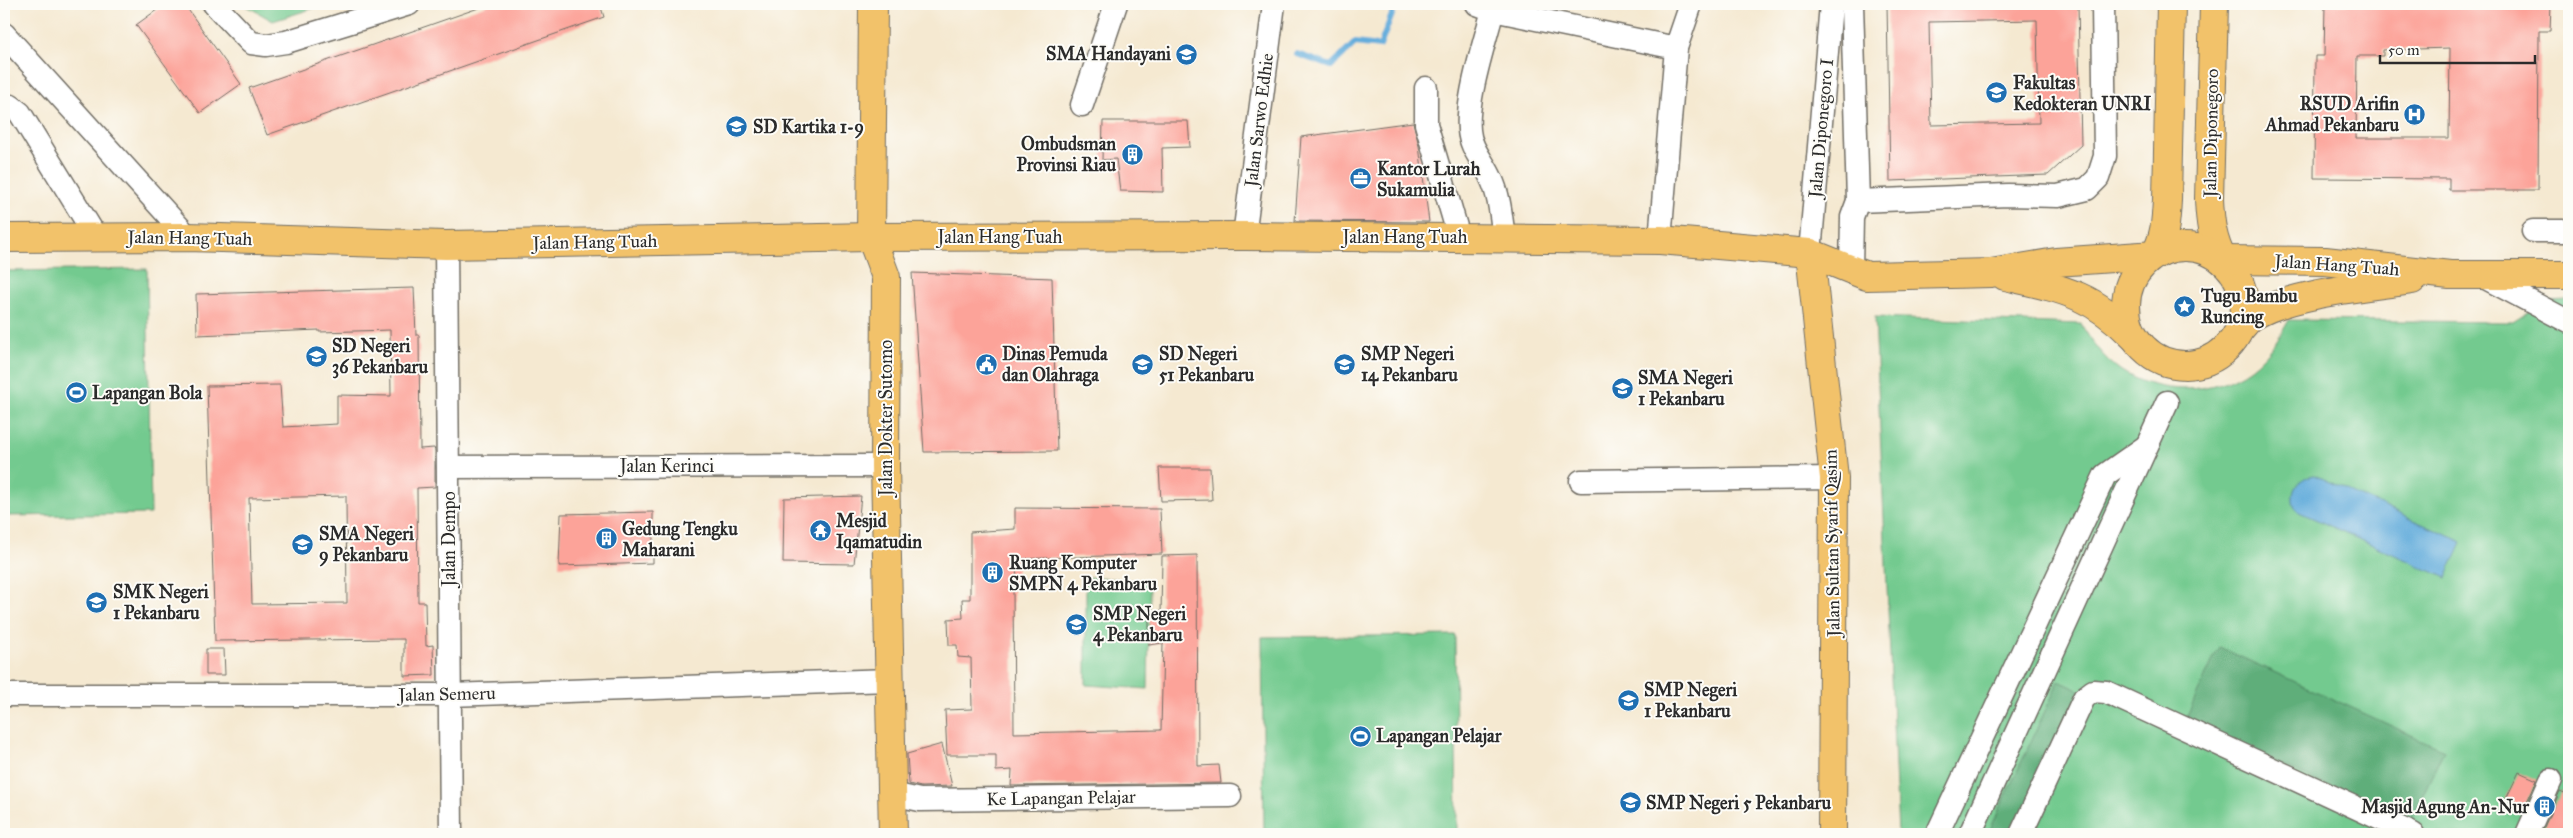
<svg xmlns="http://www.w3.org/2000/svg" width="2573" height="838" viewBox="0 0 2573 838" font-family="'IM FELL Great Primer',serif">
  <rect width="100%" height="100%" fill="#fdfcf7"/>
  <filter id="ink" filterUnits="userSpaceOnUse"><feTurbulence type="fractalNoise" baseFrequency=".02" numOctaves="2"/><feDisplacementMap in="SourceGraphic" scale="10" xChannelSelector="R" yChannelSelector="G"/><feConvolveMatrix kernelMatrix="1 2 1 2 8 2 1 2 1" color-interpolation-filters="sRGB"/></filter>
  <filter id="wash" filterUnits="userSpaceOnUse"><feTurbulence type="fractalNoise" baseFrequency=".0096" numOctaves="4" result="noise"/><feDisplacementMap in="SourceGraphic" scale="20" xChannelSelector="R" yChannelSelector="G"/><feGaussianBlur stdDeviation="1.12" result="paint"/><feColorMatrix in="noise" values="0 0 0 0 0 0 0 0 0 0 0 0 0 0 0 0 0 1.4 0 .05"/><feComposite in="paint" operator="in"/></filter>
  <g filter="url(#wash)">
    <rect width="100%" height="100%" fill="#f5e9d1"/>
    <g fill="#73ca8f" stroke="#4f7a5d">
      <path d="M243,4H327L273,21Z"/>
      <path d="M147,269L151,514L4,516V271Z"/>
      <path d="M2569,299V834H1898L1875,317L2081,324C2091,341 2103,358 2120,370C2158,396 2214,395 2251,368C2268,355 2279,338 2289,320L2513,322L2547,300Z"/>
      <path d="M1086,577L1150,581L1148,689L1086,685Z"/>
      <path d="M1455,635L1457,834H1264L1262,637Z"/>
    </g>
    <g fill="#5eae7a" stroke="#446c52">
      <path d="M2219,647L2444,750L2409,824L2185,720Z"/>
      <path d="M2059,681L2083,692L2017,834H1988Z"/>
    </g>
    <path fill="#65addc" stroke="#486c84" d="M2314,475L2462,542L2446,578L2297,511C2287,495 2296,478 2314,475Z"/>
    <g fill="none" stroke-linecap="round" stroke-linejoin="round">
      <path stroke="#65addc" stroke-width="6" d="M1297,54L1331,66L1355,43L1380,46L1396,4"/>
    </g>
    <g id="blocks">
      <g fill="#fca399" fill-rule="evenodd">
        <path d="M165,4H184L241,84L200,113L136,25Z"/>
        <path d="M490,4H600L604,17L267,135L249,88Z"/>
        <path d="M1887,4H2078L2081,145L2048,175L1890,181ZM2037,20L2039,123L1931,125L1929,22Z"/>
        <path d="M2325,4H2551L2550,31H2539L2538,190H2449V179L2314,178L2315,56H2324ZM2450,48L2449,138H2356L2357,56H2383V50Z"/>
        <path d="M1103,121H1188L1190,147L1162,148L1163,192L1120,191L1116,159L1102,160Z"/>
        <path d="M1413,122L1419,146L1429,222L1295,221L1301,137Z"/>
        <path d="M912,273L1052,278L1057,451L924,452Z"/>
        <path d="M414,288L416,335H419L420,449L434,448L435,451V487L417,488L418,602H425L426,646L433,645L434,675L404,676V639L215,641L207,386L280,385L283,427L337,424V395L391,396L390,330L319,332V330L197,335L196,294ZM346,496L347,603L252,604L249,498Z"/>
        <path d="M1159,468H1210L1212,500L1161,501Z"/>
        <path d="M861,496L854,564L783,563L784,498Z"/>
        <path d="M1015,508L1160,509L1162,554L1016,559L1017,587H1013L1014,733L1161,730L1163,643L1149,645V617L1161,616L1162,556L1197,555L1198,766L1219,765L1221,783L1011,786L1012,770L996,771V755H947L945,710L972,709L971,658L958,657L957,645H949L948,619L963,618L962,599H970V532L1015,529Z"/>
        <path d="M653,512V563L559,566L561,514Z"/>
        <path d="M206,649H224L225,675H206Z"/>
        <path d="M942,744L952,786L921,787L909,784L907,754Z"/>
        <path d="M2519,772L2537,780L2524,808L2506,799Z"/>
        <path d="M2560,791L2569,795V834H2541Z"/>
      </g>
    </g>
  </g>
  <g filter="url(#ink)">
    <use href="#blocks" fill-opacity="0" stroke="#726e65" stroke-width="1"/>
    <g fill="none" stroke-linecap="round" stroke-linejoin="round">
      <defs>
        <g id="minor">
          <path d="M214,4L251,43L266,45L286,42L409,4"/>
          <path d="M1477,4L1493,10L1676,48"/>
          <path d="M1493,10C1485,41 1466,98 1469,130C1470,148 1484,162 1491,178C1500,197 1501,217 1504,238"/>
          <path d="M4,34L188,237"/>
          <path d="M1426,88V124L1459,237"/>
          <path d="M4,105L11,106L20,113L96,237"/>
          <path d="M1082,105L1116,4"/>
          <path d="M1858,201L2008,195L2058,196L2087,189L2098,178L2105,156L2103,4"/>
          <path d="M2533,231H2569"/>
          <path d="M1244,236L1274,4"/>
          <path d="M1660,240L1676,48L1691,4"/>
          <path d="M446,245L451,834"/>
          <path d="M1810,253L1831,4"/>
          <path d="M1851,269L1852,217L1858,201L1852,4"/>
          <path d="M2480,275L2569,322"/>
          <path d="M448,467L885,466"/>
          <path d="M1581,481L1834,478"/>
          <path d="M4,695H450L890,680"/>
          <path d="M892,794L920,800L1230,796"/>
          <path d="M1937,834L2105,475L2145,447"/>
          <path d="M1970,834L2167,402"/>
          <path d="M2021,834L2084,698L2093,691L2106,692L2413,834"/>
          <path d="M2527,834L2551,780"/>
        </g>
        <g id="major">
          <path d="M873,4L871,237L886,277L885,466L893,834"/>
          <path d="M2214,4L2209,199C2210,221 2212,240 2223,260"/>
          <path d="M4,238L188,237L446,245L871,237L1244,236L1660,240L1810,253L1867,276L1991,273L2056,262L2155,255"/>
          <circle cx="2185" cy="306" r="59"/>
          <path d="M1810,253L1834,478L1832,834"/>
          <path d="M2155,255C2165,237 2166,220 2167,200L2171,4"/>
          <path d="M2223,260L2325,261L2450,275H2569"/>
          <path d="M2005,276C2062,289 2091,293 2134,337"/>
          <path d="M2240,329C2244,325 2248,319 2253,316C2291,293 2367,287 2412,280"/>
        </g>
      </defs>
      <use href="#minor" stroke="#726e65" stroke-width="25"/>
      <use href="#major" stroke="#726e65" stroke-width="30"/>
      <use href="#minor" stroke="#fff" stroke-width="22"/>
      <use href="#major" stroke="#f2c26a" stroke-width="28"/>
    </g>
  </g>
  <defs>
    <symbol id="school-disc" viewBox="-11 -11 22 22"><circle r="9.5" fill="#1f6fb2" stroke="#fdfcf7"/><path d="M0-5L7-2L0 1L-7-2ZM-4 1L0 2.5L4 1V4Q0 6-4 4Z" fill="#fff"/></symbol>
    <symbol id="university-disc" viewBox="-11 -11 22 22"><circle r="9.5" fill="#1f6fb2" stroke="#fdfcf7"/><path d="M0-5L7-2L0 1L-7-2ZM-4 1L0 2.5L4 1V4Q0 6-4 4Z" fill="#fff"/></symbol>
    <symbol id="hospital-disc" viewBox="-11 -11 22 22"><circle r="9.5" fill="#1f6fb2" stroke="#fdfcf7"/><path d="M-5-5h3v3.5h4V-5h3V5h-3V1.5h-4V5h-3Z" fill="#fff"/></symbol>
    <symbol id="building-disc" viewBox="-11 -11 22 22"><circle r="9.5" fill="#1f6fb2" stroke="#fdfcf7"/><path d="M-4-6H4V6H1V3H-1V6H-4ZM-2.5-4.3h1.7v1.8h-1.7ZM.8-4.3h1.7v1.8H.8ZM-2.5-1h1.7V.8h-1.7ZM.8-1h1.7V.8H.8Z" fill="#fff"/></symbol>
    <symbol id="office-disc" viewBox="-11 -11 22 22"><circle r="9.5" fill="#1f6fb2" stroke="#fdfcf7"/><path d="M-6-3h4V-5.5h4V-3h4V5H-6ZM-1-4.5V-3h2v-1.5ZM-6 0V1H6V0Z" fill="#fff"/></symbol>
    <symbol id="sight-disc" viewBox="-11 -11 22 22"><circle r="9.5" fill="#1f6fb2" stroke="#fdfcf7"/><path d="M0-6L1.8-2.2L6-1.7L2.9 1.2L3.7 5.4L0 3.3L-3.7 5.4L-2.9 1.2L-6-1.7L-1.8-2.2Z" fill="#fff"/></symbol>
    <symbol id="civic-disc" viewBox="-11 -11 22 22"><circle r="9.5" fill="#1f6fb2" stroke="#fdfcf7"/><path d="M-.6-6.5H3V-4.5H.6V-3L4-1V1h2V6H-6V1h2V-1L-.6-3ZM-1.2 2.5V6h2.4V2.5Z" fill="#fff"/></symbol>
    <symbol id="stadium-disc" viewBox="-11 -11 22 22"><circle r="9.5" fill="#1f6fb2" stroke="#fdfcf7"/><path d="M0-5a6.5 5 0 1 0 0 10a6.5 5 0 1 0 0-10ZM-3.5-1.8h7v3.6h-7Z" fill="#fff"/></symbol>
    <symbol id="temple-disc" viewBox="-11 -11 22 22"><circle r="9.5" fill="#1f6fb2" stroke="#fdfcf7"/><path d="M0-6L5-2H3V0L6.5 2.5H4V6H1.5V3h-3V6H-4V2.5H-6.5L-3 0V-2H-5Z" fill="#fff"/></symbol>
  </defs>
  <g fill-rule="evenodd">
    <use href="#school-disc" x="1174" y="42" width="25" height="25"/>
    <use href="#university-disc" x="1984" y="80" width="25" height="25"/>
    <use href="#hospital-disc" x="2402" y="102" width="25" height="25"/>
    <use href="#school-disc" x="724" y="114" width="25" height="25"/>
    <use href="#building-disc" x="1120" y="142" width="25" height="25"/>
    <use href="#office-disc" x="1348" y="166" width="25" height="25"/>
    <use href="#sight-disc" x="2172" y="294" width="25" height="25"/>
    <use href="#school-disc" x="304" y="344" width="25" height="25"/>
    <use href="#civic-disc" x="974" y="352" width="25" height="25"/>
    <use href="#school-disc" x="1130" y="352" width="25" height="25"/>
    <use href="#school-disc" x="1332" y="352" width="25" height="25"/>
    <use href="#school-disc" x="1610" y="376" width="25" height="25"/>
    <use href="#stadium-disc" x="64" y="380" width="25" height="25"/>
    <use href="#temple-disc" x="808" y="518" width="25" height="25"/>
    <use href="#building-disc" x="594" y="526" width="25" height="25"/>
    <use href="#school-disc" x="290" y="532" width="25" height="25"/>
    <use href="#building-disc" x="980" y="560" width="25" height="25"/>
    <use href="#school-disc" x="84" y="590" width="25" height="25"/>
    <use href="#school-disc" x="1064" y="612" width="25" height="25"/>
    <use href="#school-disc" x="1616" y="688" width="25" height="25"/>
    <use href="#stadium-disc" x="1348" y="724" width="25" height="25"/>
    <use href="#school-disc" x="1618" y="790" width="25" height="25"/>
    <use href="#building-disc" x="2532" y="794" width="25" height="25"/>
  </g>
  <g text-anchor="middle" dominant-baseline="central" stroke-width="4" stroke-linejoin="round" paint-order="stroke">
    <g font-size="18" font-weight="bold" fill="#2b2b2b" stroke="#fdfcf7" text-anchor="start">
      <text x="1171" y="54" text-anchor="end">SMA Handayani</text>
      <text x="2013" y="83">Fakultas<tspan x="2013" dy="21">Kedokteran UNRI</tspan></text>
      <text x="2399" y="104" text-anchor="end">RSUD Arifin<tspan x="2399" dy="21">Ahmad Pekanbaru</tspan></text>
      <text x="753" y="127">SD Kartika 1-9</text>
      <text x="1116" y="144" text-anchor="end">Ombudsman<tspan x="1116" dy="21">Provinsi Riau</tspan></text>
      <text x="1377" y="169">Kantor Lurah<tspan x="1377" dy="21">Sukamulia</tspan></text>
      <text x="2201" y="296">Tugu Bambu<tspan x="2201" dy="21">Runcing</tspan></text>
      <text x="332" y="346">SD Negeri<tspan x="332" dy="21">36 Pekanbaru</tspan></text>
      <text x="1002" y="354">Dinas Pemuda<tspan x="1002" dy="21">dan Olahraga</tspan></text>
      <text x="1159" y="354">SD Negeri<tspan x="1159" dy="21">51 Pekanbaru</tspan></text>
      <text x="1361" y="354">SMP Negeri<tspan x="1361" dy="21">14 Pekanbaru</tspan></text>
      <text x="1638" y="378">SMA Negeri<tspan x="1638" dy="21">1 Pekanbaru</tspan></text>
      <text x="92" y="393">Lapangan Bola</text>
      <text x="836" y="521">Mesjid<tspan x="836" dy="21">Iqamatudin</tspan></text>
      <text x="622" y="529">Gedung Tengku<tspan x="622" dy="21">Maharani</tspan></text>
      <text x="319" y="534">SMA Negeri<tspan x="319" dy="21">9 Pekanbaru</tspan></text>
      <text x="1009" y="563">Ruang Komputer<tspan x="1009" dy="21">SMPN 4 Pekanbaru</tspan></text>
      <text x="113" y="592">SMK Negeri<tspan x="113" dy="21">1 Pekanbaru</tspan></text>
      <text x="1093" y="614">SMP Negeri<tspan x="1093" dy="21">4 Pekanbaru</tspan></text>
      <text x="1644" y="690">SMP Negeri<tspan x="1644" dy="21">1 Pekanbaru</tspan></text>
      <text x="1376" y="736">Lapangan Pelajar</text>
      <text x="1646" y="803">SMP Negeri 5 Pekanbaru</text>
      <text x="2529" y="807" text-anchor="end">Masjid Agung An-Nur</text>
    </g>
    <g font-size="18" fill="#2b2b2b" stroke="#fdfcf7">
      <text transform="translate(1259 120) rotate(-83)">Jalan Sarwo Edhie</text>
      <text transform="translate(1821 128) rotate(-85)">Jalan Diponegoro I</text>
      <text transform="translate(2211 133) rotate(-89)">Jalan Diponegoro</text>
      <text x="1000" y="237">Jalan Hang Tuah</text>
      <text x="1405" y="237">Jalan Hang Tuah</text>
      <text transform="translate(190 238) rotate(1)">Jalan Hang Tuah</text>
      <text transform="translate(595 242) rotate(-1)">Jalan Hang Tuah</text>
      <text transform="translate(2337 265) rotate(4)">Jalan Hang Tuah</text>
      <text transform="translate(886 418) rotate(-90)">Jalan Dokter Sutomo</text>
      <text x="667" y="466">Jalan Kerinci</text>
      <text transform="translate(449 539) rotate(-90)">Jalan Dempo</text>
      <text transform="translate(1832 543) rotate(-91)">Jalan Sultan Syarif Qasim</text>
      <text transform="translate(447 694) rotate(-1)">Jalan Semeru</text>
      <text transform="translate(1061 798) rotate(-1)">Ke Lapangan Pelajar</text>
    </g>
  </g>
  <rect width="2573" height="838" fill="none" stroke="#fdfcf7" stroke-width="20"/>
  <path d="M2380 55v8h155v-8" fill="none" stroke="#2b2b2b" stroke-width="2.5"/>
  <text x="2388" y="55" font-size="15" fill="#2b2b2b" stroke="#fdfcf7" stroke-width="4" paint-order="stroke">50 m</text>
</svg>
